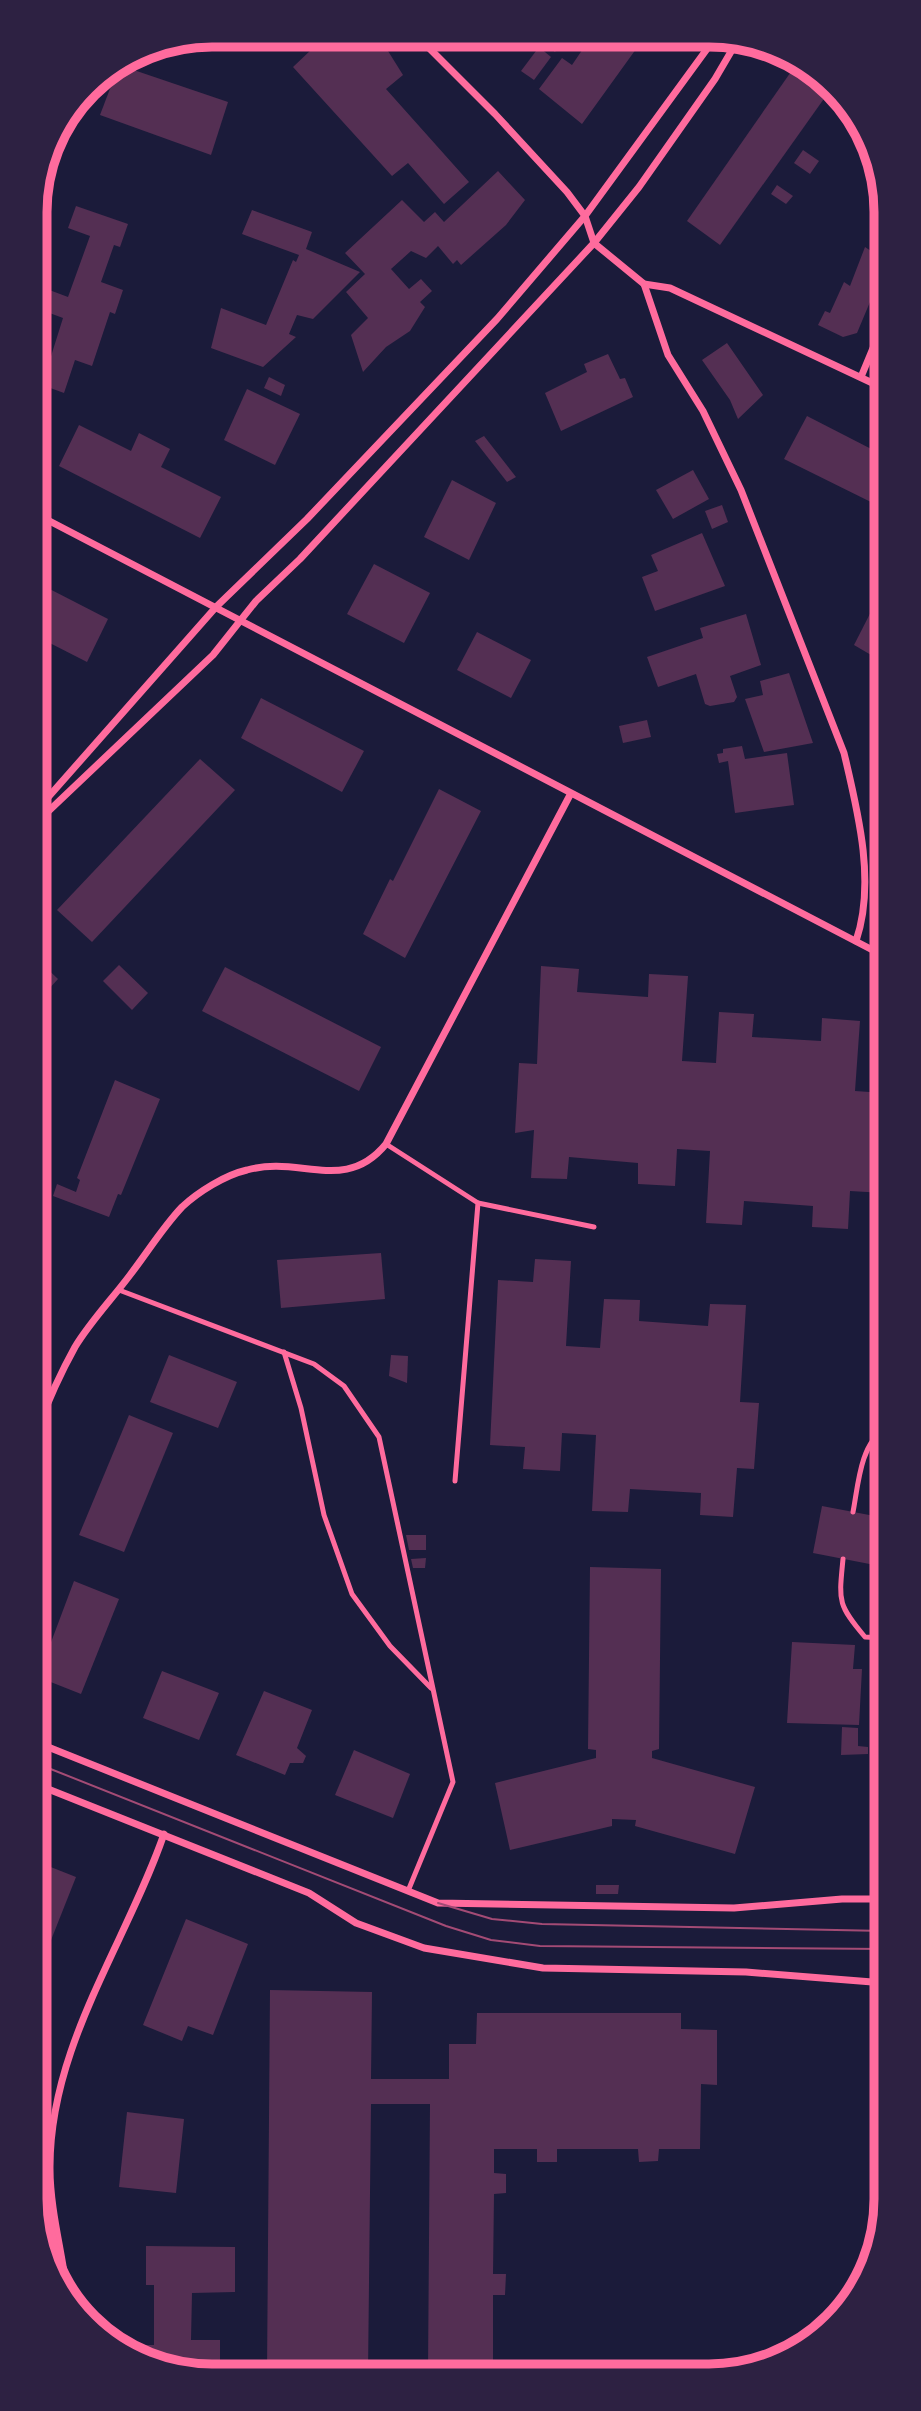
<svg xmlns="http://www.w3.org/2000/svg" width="921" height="2411" viewBox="0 0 921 2411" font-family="Manrope,sans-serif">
  <rect width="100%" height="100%" fill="#1b1b3a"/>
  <g fill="#542f53">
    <path d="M313,36H372L388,51L403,75L386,89L469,182L444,204L408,163L392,176L293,67L312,49L309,45L315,38Z"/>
    <path d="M543,37H565L555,52L540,41Z"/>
    <path d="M591,37L644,38L582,124L539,89L562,58L572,65Z"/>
    <path d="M539,47L551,57L534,80L521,71Z"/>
    <path d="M119,65L228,102L211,155L100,115Z"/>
    <path d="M795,66L833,86L720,245L687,221Z"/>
    <path d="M803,150L819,161L810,174L794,163Z"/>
    <path d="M498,171L525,200L506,225L461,265L457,260L453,264L438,246L426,258L411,251L391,269L409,289L421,279L432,291L420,302L425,307L410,331L386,347L363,372L351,335L368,318L346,292L365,274L345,253L402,200L424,222L435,212L444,222Z"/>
    <path d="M777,185L793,196L786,204L771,194Z"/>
    <path d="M76,206L128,224L120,247L114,245L101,282L123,290L115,314L110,312L92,366L75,360L64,393L42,385L63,318L36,308V285L68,297L90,236L68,228Z"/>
    <path d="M252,210L312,232L306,249L360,272L313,319L297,315L289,334L296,337L263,367L211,348L221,308L266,325L293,260L296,262L299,255L242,234Z"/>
    <path d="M865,247L883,259V271L857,333L843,337L818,325L825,311L830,313L844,282L850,286Z"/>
    <path d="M727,343L763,395L738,419L730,400L702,360Z"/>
    <path d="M608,354L620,379L625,378L633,397L561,431L545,393L587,372L584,364Z"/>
    <path d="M269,377L285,385L281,396L264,388Z"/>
    <path d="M247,389L300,414L275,465L224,440Z"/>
    <path d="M807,416L883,455V508L784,459Z"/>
    <path d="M79,425L131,451L139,433L170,449L161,467L221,497L200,538L59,466Z"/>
    <path d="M484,436L516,477L507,482L475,441Z"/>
    <path d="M693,470L709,499L673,519L656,490Z"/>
    <path d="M452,480L496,503L469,560L424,537Z"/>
    <path d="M722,505L728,522L712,529L705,511Z"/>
    <path d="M702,533L725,586L655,611L642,577L658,571L651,555Z"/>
    <path d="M374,564L430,593L404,643L347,614Z"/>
    <path d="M36,582L108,619L87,662L36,636Z"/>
    <path d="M878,598L883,601V662L854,645Z"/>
    <path d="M746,614L761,665L730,676L737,697L734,702L710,706L705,704L696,674L658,687L647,657L703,638L700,628Z"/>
    <path d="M477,632L531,660L511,698L457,670Z"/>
    <path d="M789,673L813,743L764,752L745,699L763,695L760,681Z"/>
    <path d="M261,698L364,751L342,792L241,738Z"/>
    <path d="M647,720L651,737L623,743L619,726Z"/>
    <path d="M742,746L745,759L787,753L794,805L735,813L728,761L719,763L717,754L723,753V749Z"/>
    <path d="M200,759L235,790L92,942L57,910Z"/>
    <path d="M439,789L481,811L405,958L363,934L390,879L393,881Z"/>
    <path d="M37,959L58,979L37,1002Z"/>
    <path d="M119,965L148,993L132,1010L103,981Z"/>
    <path d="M541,966L579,969L577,992L648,997L649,974L688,976L682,1061L716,1063L719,1012L754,1014L752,1037L821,1041L822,1018L860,1021L855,1091L884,1093V1193L850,1191L848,1229L812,1227L813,1206L744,1201L742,1225L706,1223L710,1151L677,1149L675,1186L638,1184V1163L569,1157L567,1179L531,1178L534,1130L515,1133L519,1063L537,1064Z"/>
    <path d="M225,967L381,1047L359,1091L202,1011Z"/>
    <path d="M115,1080L160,1099L121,1195L118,1194L109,1217L53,1196L57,1184L76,1192L80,1180L77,1178Z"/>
    <path d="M37,1242L48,1246L37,1273Z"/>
    <path d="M381,1253L385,1299L281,1308L277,1260Z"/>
    <path d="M535,1259L571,1261L566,1346L600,1348L604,1299L640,1300L639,1321L708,1326L710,1304L746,1305L740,1402L759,1403L754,1469L737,1468L733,1517L700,1515L701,1493L630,1489L628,1512L592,1511L596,1435L562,1433L560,1471L523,1469L525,1447L490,1445L498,1280L533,1282Z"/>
    <path d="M169,1355L237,1382L218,1428L150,1402Z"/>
    <path d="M391,1355L408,1356L407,1383L389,1376Z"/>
    <path d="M129,1415L173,1433L124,1552L79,1535Z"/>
    <path d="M822,1506L885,1518V1567L813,1553Z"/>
    <path d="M406,1535H426V1550H409Z"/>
    <path d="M426,1558L425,1568H413L411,1559Z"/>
    <path d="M590,1567L661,1569L659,1749L652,1751V1758L755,1787L735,1854L635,1826L636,1820L612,1819V1826L510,1850L495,1783L596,1758V1750L588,1749Z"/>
    <path d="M74,1581L119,1599L81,1694L38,1677Z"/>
    <path d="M792,1642L855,1645L853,1669H862L859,1725L787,1723Z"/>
    <path d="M162,1671L219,1693L199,1740L143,1718Z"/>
    <path d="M264,1691L312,1710L297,1748L306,1756L303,1763H290L285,1775L236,1755Z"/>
    <path d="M842,1727L858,1728V1746L868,1747V1754L841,1755Z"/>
    <path d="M354,1750L410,1774L393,1818L335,1795Z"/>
    <path d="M38,1862L76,1877L38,1973Z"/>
    <path d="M596,1885H619L618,1894H596Z"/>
    <path d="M186,1919L248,1944L213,2035L188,2026L182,2041L143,2025Z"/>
    <path d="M270,1990L372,1992L371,2079H449V2044H476L477,2013H681V2029L717,2030V2085L701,2084L700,2149H659L658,2161L639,2162L638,2149H557V2162H537V2149H494V2173L506,2174V2193L494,2194L493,2274H506L505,2295H493V2373H428L430,2104H371L368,2373H267Z"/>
    <path d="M127,2112L184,2119L176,2193L119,2187Z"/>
    <path d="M146,2246L235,2247V2292L192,2293L191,2340H220V2373H178L146,2355V2345H154V2285H146Z"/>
  </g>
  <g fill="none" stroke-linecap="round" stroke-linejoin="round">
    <g stroke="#ff6b9d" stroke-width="5">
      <path d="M386,1144L478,1203L455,1481"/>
      <path d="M478,1203L594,1227"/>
      <path d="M119,1290L314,1364L344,1386L379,1437L453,1782L408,1891"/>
      <path d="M284,1352L301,1408L324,1515L352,1594L390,1646L431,1688"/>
      <path d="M853,1512C858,1487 860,1444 884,1430"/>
      <path d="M843,1559C839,1601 837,1604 865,1637L885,1638"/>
    </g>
    <g stroke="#ff6b9d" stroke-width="7">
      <path d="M417,36L495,114L567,192L585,216L594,243L644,284L670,288L883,388"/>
      <path d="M644,284L668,355L703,411L741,490L844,753C858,812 876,883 856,941"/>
      <path d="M861,377L883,324"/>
      <path d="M36,514L884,956"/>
      <path d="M36,811L216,607L307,519L497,319L585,216L715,38"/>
      <path d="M36,823L213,655L256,601L300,559L594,243L639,187L715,79L739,38"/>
      <path d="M37,1430C48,1401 60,1374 75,1347C90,1322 112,1299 130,1275C147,1253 163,1227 182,1207C198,1192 225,1175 247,1170C300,1155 345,1194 386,1144L570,795"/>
      <path d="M38,1743L438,1903L734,1908L842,1899H885"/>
      <path d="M38,1785L309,1893L356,1923L424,1948L543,1968L746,1972L885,1983"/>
      <path d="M66,2285C61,2248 50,2207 50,2169C49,2047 126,1944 164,1834"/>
    </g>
    <g stroke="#a44b75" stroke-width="2">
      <path d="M38,1764L446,1926L491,1940L540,1946L885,1949"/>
      <path d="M438,1903L492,1919L542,1924L885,1931"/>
    </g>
  </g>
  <path d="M0 0H921V2411H0ZM212 47H709A165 165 0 0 1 874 212V2199A165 165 0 0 1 709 2364H212A165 165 0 0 1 47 2199V212A165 165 0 0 1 212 47Z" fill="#2d2142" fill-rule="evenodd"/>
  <path fill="none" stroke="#ff6b9d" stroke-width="9" d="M212 47H709A165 165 0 0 1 874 212V2199A165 165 0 0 1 709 2364H212A165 165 0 0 1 47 2199V212A165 165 0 0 1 212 47Z"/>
</svg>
